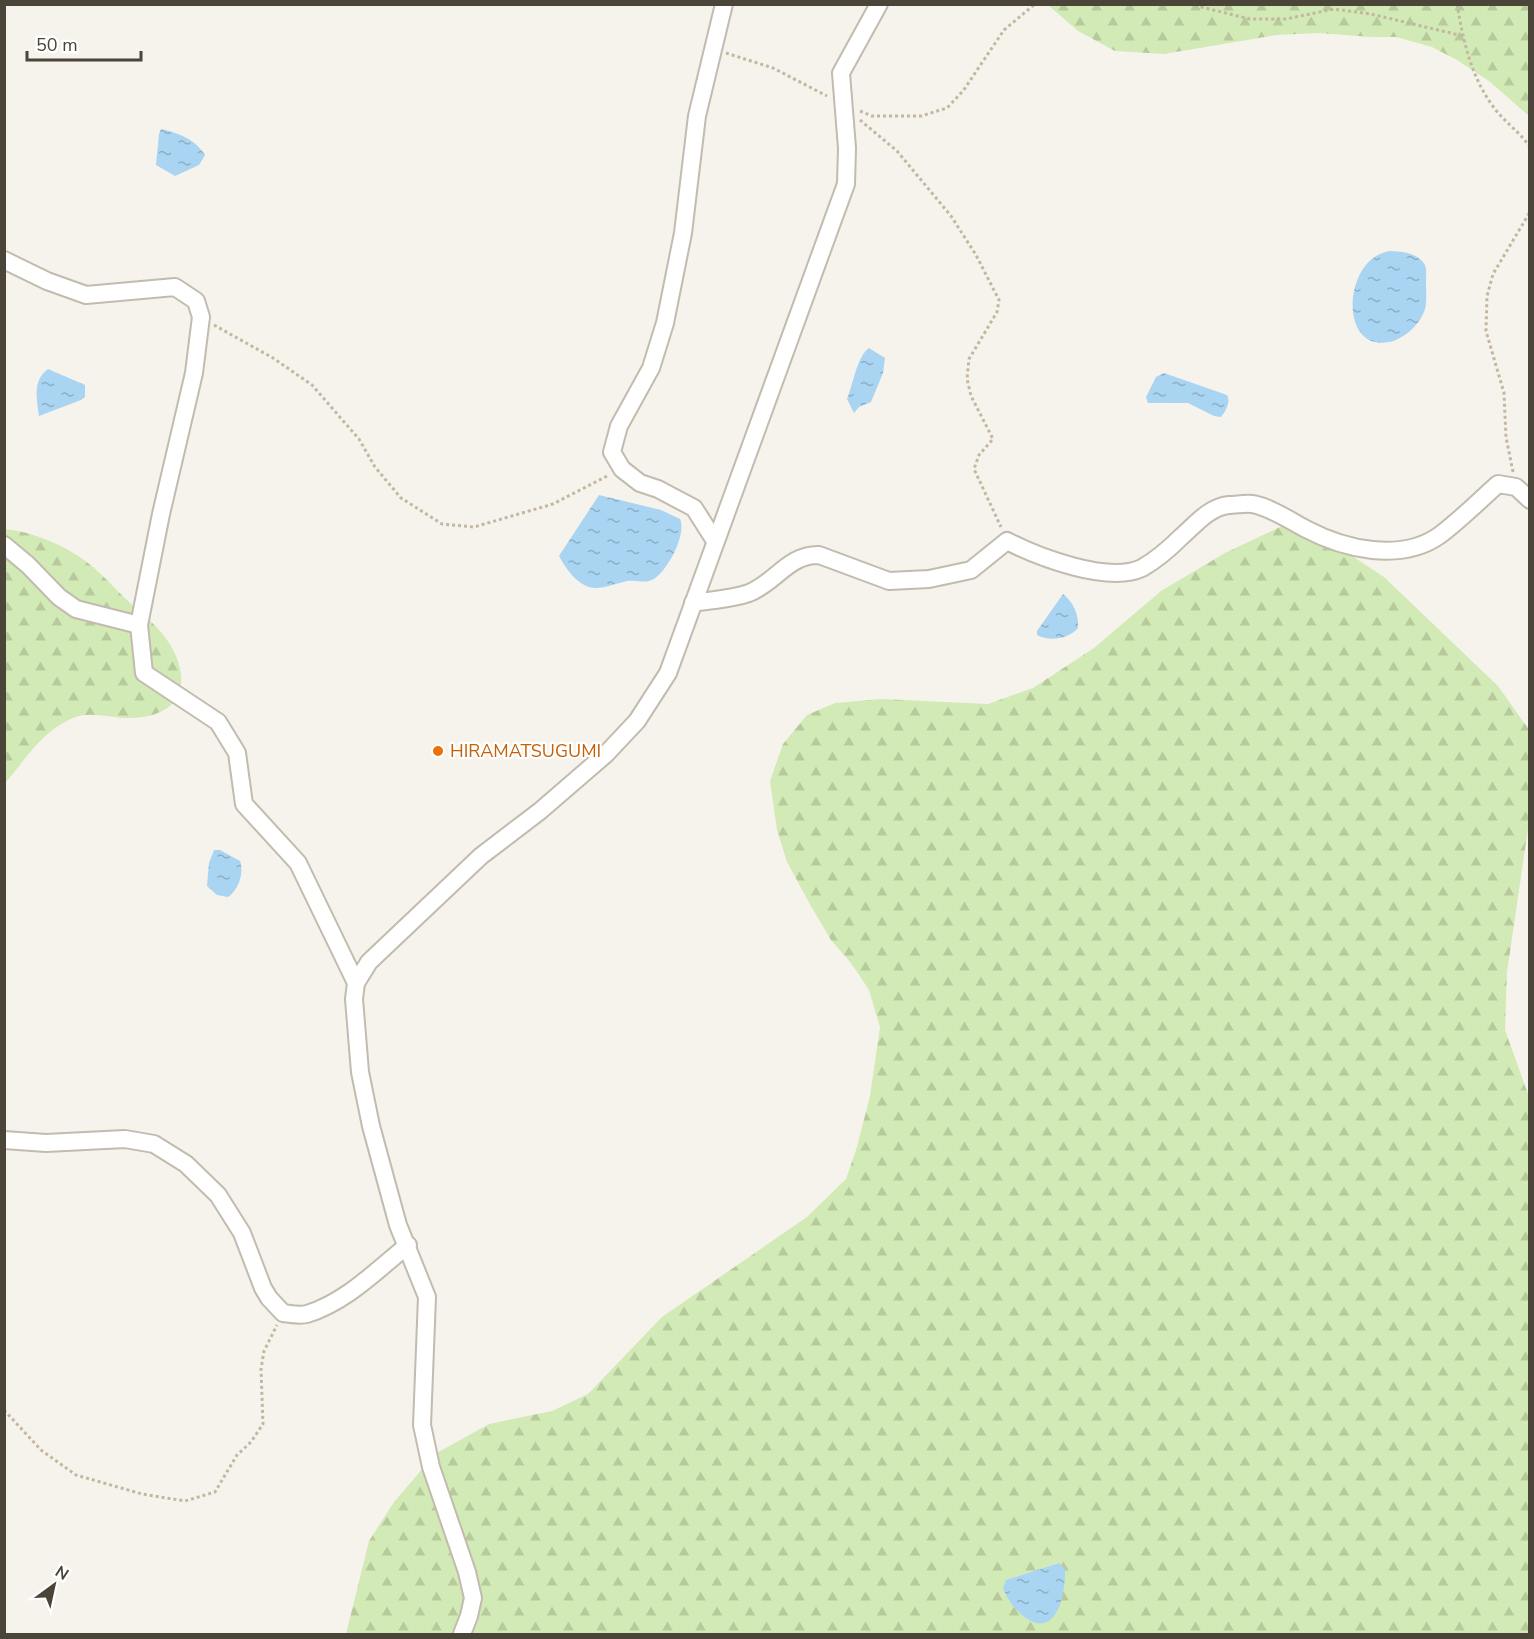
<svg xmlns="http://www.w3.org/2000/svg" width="1534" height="1639" viewBox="0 0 1534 1639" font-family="'Nunito Sans',sans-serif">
  <defs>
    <pattern id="forest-firs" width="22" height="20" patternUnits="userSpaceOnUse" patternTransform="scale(1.5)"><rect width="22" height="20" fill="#d2eab5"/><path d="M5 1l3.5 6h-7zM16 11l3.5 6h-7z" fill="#b6ca9c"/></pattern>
    <pattern id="water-ripples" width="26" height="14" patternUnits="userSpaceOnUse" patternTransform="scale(1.5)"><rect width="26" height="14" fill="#a9d4f2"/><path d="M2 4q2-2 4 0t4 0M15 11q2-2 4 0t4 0" fill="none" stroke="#8caec5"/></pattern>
  </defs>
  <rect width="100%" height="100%" fill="#f6f3ec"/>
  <g fill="url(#forest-firs)" fill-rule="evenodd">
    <path d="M1048,5H1529V116L1489,81L1457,60L1432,47L1396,37H1371L1319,33L1277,35L1164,54L1115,51L1078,31Z"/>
    <path d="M1282,526L1328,540L1384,577L1498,686L1530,731L1529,822L1507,972L1505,1030L1528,1094H1530L1529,1634H346L369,1541L394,1502L435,1454L489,1424L552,1411L588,1394L662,1317L807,1217L846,1179L857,1147L870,1096L880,1027L869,990L851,963L831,940L812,908L787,862L777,830L770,781L783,744L807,715L835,703L882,699L988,704L1033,688L1094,648L1161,591L1225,553ZM1059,1563L1005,1595L1003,1587L1006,1580Z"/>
    <path d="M5,529C32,532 62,544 84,560C100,571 114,588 128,601C138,611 152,621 161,632C193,671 190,716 132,718C113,719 90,710 73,718C41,732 27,758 5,783Z"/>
  </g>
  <g fill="url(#water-ripples)">
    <path d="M161,129C178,133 195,139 205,155L199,165L175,176L156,165L159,134Z"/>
    <path d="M1391,251C1402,252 1412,252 1421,260C1428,266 1426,273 1426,281C1426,290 1427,301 1425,309C1419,328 1396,347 1375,342C1339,334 1348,255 1391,251Z"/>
    <path d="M869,348L885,358L883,373L871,402L859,407L854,413L847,399C853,385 857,356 869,348Z"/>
    <path d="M48,369L85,385V397L81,400L39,416C37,399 32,381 48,369Z"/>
    <path d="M1164,373L1227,395C1231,401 1226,411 1221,417L1214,416L1188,403H1148L1146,397L1156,377Z"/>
    <path d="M599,495L661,510L680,519C687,534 668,570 654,579C645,584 637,580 627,581C617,583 606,588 596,588C579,588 566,569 559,556Z"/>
    <path d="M1063,594C1073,602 1079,614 1078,628C1068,639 1050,642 1037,635V631Z"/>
    <path d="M214,850H220L240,861C244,873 239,889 228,897L217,895L207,886L209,863Z"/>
    <path d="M1059,1563L1065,1569C1065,1584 1063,1609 1051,1619C1035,1635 1006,1603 1003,1587L1006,1580Z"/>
  </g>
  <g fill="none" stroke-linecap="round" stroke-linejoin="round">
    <defs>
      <g id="street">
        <path d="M4,260L47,281L86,295L175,287L196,301L201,317L194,373L161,514L139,625L144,673L218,722L237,753L244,804L298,863L356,983"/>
        <path d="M715,541L694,508L658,489L640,483L622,469L612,452L619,426L651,368L665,323L683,233L697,116L724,4"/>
        <path d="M4,545L28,565L59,597L76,609L139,625"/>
        <path d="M693,603C711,600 732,599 749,593C775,583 789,554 819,555L889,581L929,579L971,570L1007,541C1038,557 1108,584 1142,568C1156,560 1170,548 1181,537C1196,524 1209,507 1229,505C1236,505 1245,503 1252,504C1268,506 1291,521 1306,529C1344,549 1401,563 1440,535C1460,520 1479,501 1498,484L1516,487L1530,500"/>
        <path d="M4,1140L46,1143L125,1139L154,1144L186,1164L218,1195L242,1233L263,1288L269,1298L283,1313C291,1314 300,1316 307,1314C346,1302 377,1270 408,1245"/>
        <path d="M462,1634L469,1616L473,1598L467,1572L431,1467L422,1425L427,1297L398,1225L371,1126L360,1072L354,999L356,983L369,962L481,856L540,811L606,754L637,721L668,673L846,184L847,148L841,73L879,4"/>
      </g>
    </defs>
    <use href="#street" stroke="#c2bbae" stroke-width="20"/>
    <g stroke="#c4b79f" stroke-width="3" stroke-dasharray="3 3" stroke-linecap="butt">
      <path d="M1189,4L1250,19H1286L1334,9L1371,14L1463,36"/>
      <path d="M1457,4C1463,40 1471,76 1492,105C1503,121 1519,131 1530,147"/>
      <path d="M726,53L773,68L827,96"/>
      <path d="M860,111L872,116H921L947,108L963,91L1004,30L1035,4"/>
      <path d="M860,120L897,151L951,216L976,255L999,300L997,312L969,359L967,379L971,396L993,439L979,455L974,469L1001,527"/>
      <path d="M214,325L273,358L312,385L359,439L375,467L401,498L442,524L474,527L553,504L609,475"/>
      <path d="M1513,472L1506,437L1504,393L1486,331L1487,296L1493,274L1530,212"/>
      <path d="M4,1410L41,1450L76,1475L142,1494L185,1501L215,1492L237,1455L251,1442L263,1424L261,1369L264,1351L277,1325"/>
    </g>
    <use href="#street" stroke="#fff" stroke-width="16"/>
  </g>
  <circle fill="#e8710a" stroke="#fff" stroke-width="2" cx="438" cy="751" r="6"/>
  <g text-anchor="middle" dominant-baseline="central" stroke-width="4.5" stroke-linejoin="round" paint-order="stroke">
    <g font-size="18" fill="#c56008" stroke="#fff" text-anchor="start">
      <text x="450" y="751">HIRAMATSUGUMI</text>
    </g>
  </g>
  <rect width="1534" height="1639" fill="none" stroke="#4b4439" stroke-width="12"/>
  <g transform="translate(54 1585) rotate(33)" stroke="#ffffff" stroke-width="4.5" paint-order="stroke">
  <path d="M0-4.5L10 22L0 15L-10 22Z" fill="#4b4439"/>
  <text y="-9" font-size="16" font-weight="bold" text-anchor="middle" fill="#4b4439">N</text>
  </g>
  <path d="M27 51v9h114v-9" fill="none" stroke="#4b4439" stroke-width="3"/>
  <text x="36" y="51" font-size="18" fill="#4b4439" stroke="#ffffff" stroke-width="4.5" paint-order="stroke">50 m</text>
</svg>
